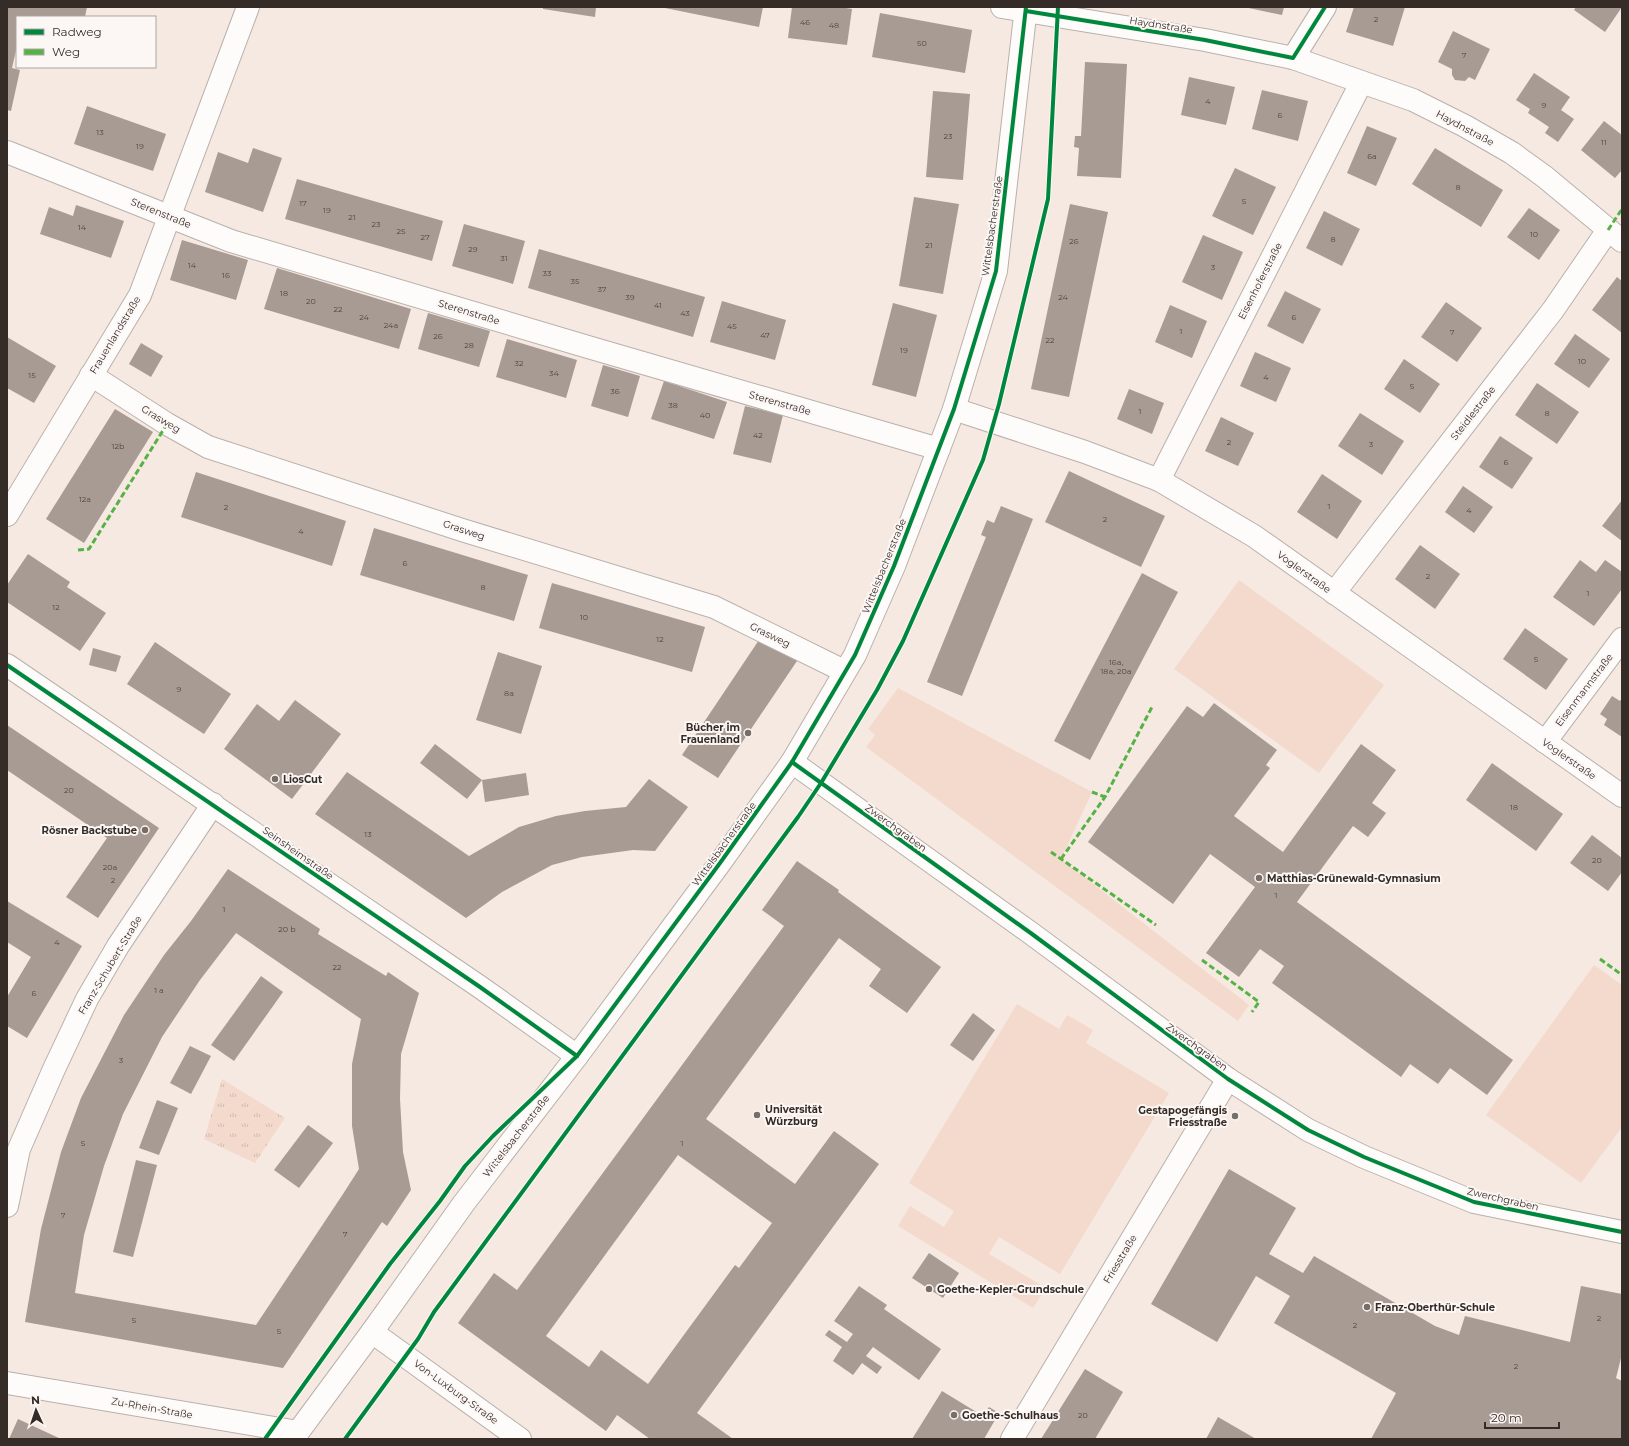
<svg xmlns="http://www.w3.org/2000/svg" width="1629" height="1446" viewBox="0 0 1629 1446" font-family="Montserrat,sans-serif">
  <defs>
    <pattern id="grass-tufts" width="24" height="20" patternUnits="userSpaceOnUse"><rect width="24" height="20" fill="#f3dacd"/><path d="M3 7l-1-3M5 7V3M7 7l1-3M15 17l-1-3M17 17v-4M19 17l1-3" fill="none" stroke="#d1bbb0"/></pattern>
  </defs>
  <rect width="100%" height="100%" fill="#f5e9e2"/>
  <path fill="url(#grass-tufts)" d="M222,1079L285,1118L255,1163L204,1139Z"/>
  <g fill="#f3dacd">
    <path d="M1239,580L1384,685L1319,773L1174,669Z"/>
    <path d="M898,688L1092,792L1061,859L1249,1005L1238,1021L866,747L875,735L868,729Z"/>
    <path d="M1594,965L1622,985V1127L1581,1183L1486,1115Z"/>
    <path d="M1017,1004L1059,1029L1067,1015L1093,1030L1086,1043L1169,1093L1060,1274L999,1237L989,1254L1046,1288L1033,1308L898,1226L910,1206L944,1227L954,1211L909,1183Z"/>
  </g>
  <g fill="#a79b94" fill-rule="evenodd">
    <path d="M7,7H87L85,17H17V46L12,68L20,70L11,111L7,110Z"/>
    <path d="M543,7H596L595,17L543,9Z"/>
    <path d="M660,7H763L759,27Z"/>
    <path d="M792,7H840L852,9L847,45L788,38Z"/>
    <path d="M1244,7H1284L1282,15Z"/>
    <path d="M1354,7H1405L1393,46L1346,32Z"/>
    <path d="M1576,7H1622L1605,32L1574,10Z"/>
    <path d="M880,13L972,30L965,73L872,57Z"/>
    <path d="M1453,31L1490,49L1475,80L1469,77L1465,81L1455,80L1452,75V69L1438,62Z"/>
    <path d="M1085,62L1127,64L1121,178L1077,176L1079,148L1074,147L1075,136H1081Z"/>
    <path d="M1534,73L1570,97L1561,110L1574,119L1558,142L1545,133L1549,127L1528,113L1530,109L1516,100Z"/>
    <path d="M1189,77L1235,87L1226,125L1181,115Z"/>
    <path d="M1262,90L1308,101L1298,141L1252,129Z"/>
    <path d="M933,91L970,94L963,180L926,177Z"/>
    <path d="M87,106L166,134L153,171L74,144Z"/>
    <path d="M1604,121L1622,135V170L1615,178L1581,150Z"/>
    <path d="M1367,126L1397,138L1376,186L1347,173Z"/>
    <path d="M253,148L282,158L263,212L205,192L218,152L248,163Z"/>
    <path d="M1435,148L1503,190L1481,227L1412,184Z"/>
    <path d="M1235,168L1276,187L1253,235L1212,216Z"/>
    <path d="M297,179L443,221L432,261L285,219Z"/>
    <path d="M914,197L959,204L943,294L899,286Z"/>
    <path d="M1070,204L1108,212L1069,397L1031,389Z"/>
    <path d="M76,205L124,221L111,258L40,234L49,207L73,216Z"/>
    <path d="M1529,208L1560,230L1539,260L1507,237Z"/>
    <path d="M1324,211L1360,229L1342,266L1306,248Z"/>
    <path d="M464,224L525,241L513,284L452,266Z"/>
    <path d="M1203,235L1243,252L1222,300L1182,282Z"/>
    <path d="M182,240L248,260L236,300L170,280Z"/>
    <path d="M539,249L705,297L693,337L528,288Z"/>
    <path d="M277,268L411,309L399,349L264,309Z"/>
    <path d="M1617,277L1622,281V333L1592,310Z"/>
    <path d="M1285,291L1321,309L1303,344L1267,326Z"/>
    <path d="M722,301L786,320L775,360L710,342Z"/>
    <path d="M1446,302L1482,328L1457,362L1421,337Z"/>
    <path d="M893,303L937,315L916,397L872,385Z"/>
    <path d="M1170,305L1207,321L1192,358L1155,342Z"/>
    <path d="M428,313L490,331L479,367L418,349Z"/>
    <path d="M1575,334L1610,359L1589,388L1554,364Z"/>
    <path d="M7,337L56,366L34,403L7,388Z"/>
    <path d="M507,339L577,360L566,398L496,377Z"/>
    <path d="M141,343L163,356L151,377L129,364Z"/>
    <path d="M1255,352L1291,368L1276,402L1240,386Z"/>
    <path d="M1404,359L1440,384L1420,413L1384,389Z"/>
    <path d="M603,365L640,376L628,417L591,406Z"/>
    <path d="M664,381L727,402L714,439L651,419Z"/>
    <path d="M1537,383L1579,412L1557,444L1515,415Z"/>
    <path d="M1129,389L1164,403L1152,434L1117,419Z"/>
    <path d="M745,406L783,415L771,463L733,454Z"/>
    <path d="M115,409L153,432L84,543L46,519Z"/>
    <path d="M1360,413L1404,441L1382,475L1338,446Z"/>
    <path d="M1221,417L1254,433L1238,466L1205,451Z"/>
    <path d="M1500,436L1533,458L1512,489L1479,467Z"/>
    <path d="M1069,471L1165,516L1141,567L1045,522Z"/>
    <path d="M196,472L346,521L332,566L181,517Z"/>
    <path d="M1322,474L1362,501L1337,539L1297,512Z"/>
    <path d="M1463,486L1493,507L1474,533L1445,512Z"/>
    <path d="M1622,500V541L1602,526Z"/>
    <path d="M1001,506L1033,519L962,696L927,682L986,537L981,535L987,520L994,523Z"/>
    <path d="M374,528L528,575L514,621L360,575Z"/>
    <path d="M1420,545L1460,574L1435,609L1395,579Z"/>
    <path d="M28,554L70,582L67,587L106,613L80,651L7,602V585Z"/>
    <path d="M1580,560L1596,572L1605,560L1622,572V589L1594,626L1553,597Z"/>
    <path d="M1142,573L1178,592L1090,760L1054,741Z"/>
    <path d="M552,583L705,627L692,672L539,628Z"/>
    <path d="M1525,628L1568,659L1546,690L1503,659Z"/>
    <path d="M763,634L799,658L718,778L682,755Z"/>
    <path d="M155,642L231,694L204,734L127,684Z"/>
    <path d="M93,648L121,656L116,672L89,665Z"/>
    <path d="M498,652L542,666L521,734L476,720Z"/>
    <path d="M1612,696L1620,701L1622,698V737L1604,725L1607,719L1600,714Z"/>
    <path d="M295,700L341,734L292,799L224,749L257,704L279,721Z"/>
    <path d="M1214,703L1277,750L1266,765L1270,768L1234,816L1283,852L1361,744L1396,770L1372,803L1386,813L1368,837L1353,826L1297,902L1513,1060L1487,1095L1450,1068L1438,1084L1410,1064L1401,1077L1272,983L1284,966L1260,949L1239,977L1206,953L1255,887L1210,854L1173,904L1088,842L1187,706L1203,717Z"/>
    <path d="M7,725L159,828L98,918L66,897L107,838L7,770Z"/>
    <path d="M435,744L482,780L467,799L420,763Z"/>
    <path d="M1492,763L1563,814L1536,851L1466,800Z"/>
    <path d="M347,772L469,856L519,827L556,816L585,811L626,807L649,779L688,807L655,851L633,850L582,857L552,865L502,892L466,918L315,814Z"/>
    <path d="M526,773L529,795L485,802L482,780Z"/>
    <path d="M1592,835L1622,858V872L1608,891L1570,863Z"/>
    <path d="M797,861L839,890L838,892L941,967L907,1013L869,986L881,969L839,938L706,1119L795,1184L834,1131L879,1164L697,1413L733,1439H650L617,1415L606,1431L458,1323L494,1273L517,1290L784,926L762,910ZM678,1155L772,1223L739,1268L735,1265L648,1384L601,1350L589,1367L546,1336Z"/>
    <path d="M228,869L320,929L318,934L386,976L388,972L419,993L401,1054L400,1099L403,1152L411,1190L387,1226L382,1222L283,1368L25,1322L41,1229L61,1152L81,1098L124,1015L164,955L191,921ZM236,933L361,1019L352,1064V1126L359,1169L343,1194L256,1325L75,1293L84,1235L104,1166L123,1114L162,1037L200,980Z"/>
    <path d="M7,901L82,946L27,1038L7,1026V997L31,957L7,942Z"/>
    <path d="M261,976L283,992L234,1061L211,1045Z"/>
    <path d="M973,1013L995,1030L973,1061L950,1045Z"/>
    <path d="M190,1046L211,1056L191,1094L170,1083Z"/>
    <path d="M157,1100L178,1108L159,1155L139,1148Z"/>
    <path d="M308,1125L333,1143L299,1188L274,1170Z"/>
    <path d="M136,1160L157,1165L133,1257L113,1252Z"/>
    <path d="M1229,1169L1296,1208L1269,1254L1303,1273L1314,1256L1435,1326L1459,1335L1465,1316L1570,1342L1581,1286L1622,1294V1354L1616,1378L1622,1381V1439H1371L1396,1393L1274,1323L1290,1296L1256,1276L1217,1342L1151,1304Z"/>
    <path d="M929,1253L959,1273L943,1298L912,1278Z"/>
    <path d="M859,1286L887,1305L884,1309L941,1349L919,1380L873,1347L866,1356L882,1367L877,1374L862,1363L853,1375L833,1361L842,1347L825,1335L829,1330L847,1342L853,1334L834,1321Z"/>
    <path d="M1085,1369L1123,1392L1095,1439H1041Z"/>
    <path d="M942,1391L983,1416L989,1407L999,1413L984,1439H912Z"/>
    <path d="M1218,1417L1256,1439H1206Z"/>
    <path d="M18,1419L61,1439H9Z"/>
  </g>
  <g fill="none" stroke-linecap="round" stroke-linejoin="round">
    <defs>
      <g id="street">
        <path d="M1002,7L1205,40L1293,58L1413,100L1465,126L1512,153L1545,177L1622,241"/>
        <path d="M1293,58L1325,7"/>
        <path d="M7,152L231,241L588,347L939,449"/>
        <path d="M91,375L167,424L208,447L462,530L714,607L844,671"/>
        <path d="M954,409L1085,452L1159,480L1254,536L1622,796"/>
        <path d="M1159,480L1361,83"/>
        <path d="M7,515L140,295L248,7"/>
        <path d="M1334,593L1553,310L1608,230"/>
        <path d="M1545,742L1622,639"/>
        <path d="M7,1206L19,1149L54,1069L87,999L118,946L213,804"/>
        <path d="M372,1332L520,1439"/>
        <path d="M7,1383L298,1432"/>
        <path d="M1012,1439L1228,1079"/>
      </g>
      <g id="secondary">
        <path d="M7,665L480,987L577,1056"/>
        <path d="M792,762L1032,934L1228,1079L1308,1130L1364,1157L1474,1202L1622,1232"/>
        <path d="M293,1439L372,1332L464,1203L577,1056L720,863L792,762L855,655L894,566L954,409L996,271L1026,7"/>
      </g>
    </defs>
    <use href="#street" stroke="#bab0ab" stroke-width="24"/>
    <use href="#secondary" stroke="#bab0ab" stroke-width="24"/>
    <use href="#street" stroke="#fefcfb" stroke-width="22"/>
    <use href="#secondary" stroke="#fefcfb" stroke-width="22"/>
    <g stroke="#56b245" stroke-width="3" stroke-dasharray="6 3" stroke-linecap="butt">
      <path d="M1608,230L1622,209"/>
      <path d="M78,550L89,549L167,424"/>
      <path d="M1092,792L1105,797"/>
      <path d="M1051,852L1156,925"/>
      <path d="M1061,859L1105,797L1152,707"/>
      <path d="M1600,959L1622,975"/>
      <path d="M1202,960L1259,1002L1252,1012"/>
    </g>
    <defs>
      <g id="cycleway">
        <path d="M1026,11L1205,40L1293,58L1325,7"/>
        <path d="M7,665L480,987L577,1056"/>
        <path d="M792,762L1032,934L1228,1079L1308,1130L1364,1157L1474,1202L1622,1232"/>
        <path d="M265,1439L390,1264L440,1201L465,1166L493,1136L577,1056L720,863L792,762L855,655L894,566L954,409L996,271L1026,7"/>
        <path d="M345,1439L418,1339L434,1312L798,817L821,783L877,690L903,641L983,460L999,404L1048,199L1058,7"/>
      </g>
    </defs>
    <use href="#cycleway" stroke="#fcf7f5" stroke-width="6"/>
    <use href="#cycleway" stroke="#00873e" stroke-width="4"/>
  </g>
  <g fill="#786e68" stroke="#fcf7f5" stroke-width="1.5">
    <circle cx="748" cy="733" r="4"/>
    <circle cx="275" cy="779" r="4"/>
    <circle cx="145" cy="830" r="4"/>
    <circle cx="1259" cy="878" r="4"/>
    <circle cx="757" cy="1115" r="4"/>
    <circle cx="1235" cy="1116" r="4"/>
    <circle cx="929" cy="1289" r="4"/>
    <circle cx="1367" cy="1307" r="4"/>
    <circle cx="954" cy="1415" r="4"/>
  </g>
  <g text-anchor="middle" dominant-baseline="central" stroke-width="4" stroke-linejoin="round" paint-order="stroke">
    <g font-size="8" fill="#524842">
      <text x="1376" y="19">2</text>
      <text x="805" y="22">46</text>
      <text x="834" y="25">48</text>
      <text x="922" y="43">50</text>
      <text x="1464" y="55">7</text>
      <text x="1208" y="101">4</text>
      <text x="1544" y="105">9</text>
      <text x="1280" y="115">6</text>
      <text x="100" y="132">13</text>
      <text x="948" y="136">23</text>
      <text x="1604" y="142">11</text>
      <text x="140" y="146">19</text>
      <text x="1372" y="156">6a</text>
      <text x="1458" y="187">8</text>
      <text x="1244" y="201">5</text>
      <text x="303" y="203">17</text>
      <text x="327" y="210">19</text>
      <text x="352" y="217">21</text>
      <text x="376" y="224">23</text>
      <text x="82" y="227">14</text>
      <text x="401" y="231">25</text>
      <text x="1534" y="234">10</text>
      <text x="425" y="237">27</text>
      <text x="1333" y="239">8</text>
      <text x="1074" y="241">26</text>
      <text x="929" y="245">21</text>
      <text x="473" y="249">29</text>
      <text x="504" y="258">31</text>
      <text x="192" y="265">14</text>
      <text x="1213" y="267">3</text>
      <text x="547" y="273">33</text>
      <text x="226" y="275">16</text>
      <text x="575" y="281">35</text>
      <text x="602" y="289">37</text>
      <text x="284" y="293">18</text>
      <text x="630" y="297">39</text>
      <text x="1063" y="297">24</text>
      <text x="311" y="301">20</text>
      <text x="658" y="305">41</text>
      <text x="338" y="309">22</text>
      <text x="685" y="313">43</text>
      <text x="364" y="317">24</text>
      <text x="1294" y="317">6</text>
      <text x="391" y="325">24a</text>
      <text x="732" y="326">45</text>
      <text x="1181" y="331">1</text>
      <text x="1452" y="332">7</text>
      <text x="765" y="335">47</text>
      <text x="438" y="336">26</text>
      <text x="1050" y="340">22</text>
      <text x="469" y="345">28</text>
      <text x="904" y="350">19</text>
      <text x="1582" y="361">10</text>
      <text x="519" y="363">32</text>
      <text x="554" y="373">34</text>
      <text x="32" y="375">15</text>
      <text x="1266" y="377">4</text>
      <text x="1412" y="386">5</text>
      <text x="615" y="391">36</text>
      <text x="673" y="405">38</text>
      <text x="1140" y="411">1</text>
      <text x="1547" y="413">8</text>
      <text x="705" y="415">40</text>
      <text x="758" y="435">42</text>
      <text x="1229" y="442">2</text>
      <text x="1371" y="444">3</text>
      <text x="118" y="446">12b</text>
      <text x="1506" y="462">6</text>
      <text x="85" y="499">12a</text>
      <text x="1329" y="506">1</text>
      <text x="226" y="507">2</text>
      <text x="1469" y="510">4</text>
      <text x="1105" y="519">2</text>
      <text x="301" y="531">4</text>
      <text x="405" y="563">6</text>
      <text x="1428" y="576">2</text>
      <text x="483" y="587">8</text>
      <text x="1588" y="593">1</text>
      <text x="56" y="607">12</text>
      <text x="584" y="617">10</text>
      <text x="660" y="639">12</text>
      <text x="1536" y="659">5</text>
      <text x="1116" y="662">16a,<tspan x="1116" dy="9">18a, 20a</tspan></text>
      <text x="179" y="689">9</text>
      <text x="509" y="693">8a</text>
      <text x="69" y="790">20</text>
      <text x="1514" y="807">18</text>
      <text x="368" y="834">13</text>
      <text x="1597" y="860">20</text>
      <text x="110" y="867">20a</text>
      <text x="113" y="880">2</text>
      <text x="1276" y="895">1</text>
      <text x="224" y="909">1</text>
      <text x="287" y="929">20 b</text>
      <text x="57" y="942">4</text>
      <text x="337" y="967">22</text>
      <text x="159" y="990">1 a</text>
      <text x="34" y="993">6</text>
      <text x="121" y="1060">3</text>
      <text x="83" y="1143">5</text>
      <text x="682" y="1143">1</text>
      <text x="63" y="1215">7</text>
      <text x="345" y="1234">7</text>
      <text x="1599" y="1318">2</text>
      <text x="134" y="1320">5</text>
      <text x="1355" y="1325">2</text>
      <text x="279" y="1331">5</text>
      <text x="1516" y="1366">2</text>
      <text x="1083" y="1415">20</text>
    </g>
    <g font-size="10" fill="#352c27" stroke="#fcf7f5">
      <text transform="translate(1161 25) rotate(9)">Haydnstraße</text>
      <text transform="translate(1465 128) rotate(28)">Haydnstraße</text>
      <text transform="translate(161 213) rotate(22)">Sterenstraße</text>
      <text transform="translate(992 226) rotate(-82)">Wittelsbacherstraße</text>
      <text transform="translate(1260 281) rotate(-63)">Eisenhoferstraße</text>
      <text transform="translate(469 312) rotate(17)">Sterenstraße</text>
      <text transform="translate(115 335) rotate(-59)">Frauenlandstraße</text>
      <text transform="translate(780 403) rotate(16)">Sterenstraße</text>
      <text transform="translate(1473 413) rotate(-52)">Steidlestraße</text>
      <text transform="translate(161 419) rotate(31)">Grasweg</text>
      <text transform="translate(464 530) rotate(18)">Grasweg</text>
      <text transform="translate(884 566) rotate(-68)">Wittelsbacherstraße</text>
      <text transform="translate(1304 572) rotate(36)">Voglerstraße</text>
      <text transform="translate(770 635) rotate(26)">Grasweg</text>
      <text transform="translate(1584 690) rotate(-53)">Eisenmannstraße</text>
      <text transform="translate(1569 759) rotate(35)">Voglerstraße</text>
      <text transform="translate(896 828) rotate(36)">Zwerchgraben</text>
      <text transform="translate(724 844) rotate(-54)">Wittelsbacherstraße</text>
      <text transform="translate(298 853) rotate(35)">Seinsheimstraße</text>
      <text transform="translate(110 965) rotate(-59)">Franz-Schubert-Straße</text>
      <text transform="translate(1197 1047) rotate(36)">Zwerchgraben</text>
      <text transform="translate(516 1136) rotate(-52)">Wittelsbacherstraße</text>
      <text transform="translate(1503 1199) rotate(13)">Zwerchgraben</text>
      <text transform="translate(1120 1259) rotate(-59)">Friesstraße</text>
      <text transform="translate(456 1392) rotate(36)">Von-Luxburg-Straße</text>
      <text transform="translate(152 1408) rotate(10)">Zu-Rhein-Straße</text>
    </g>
    <g font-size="10" font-weight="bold" fill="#352c27" stroke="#fcf7f5" text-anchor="start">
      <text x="740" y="727" text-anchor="end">Bücher im<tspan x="740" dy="12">Frauenland</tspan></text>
      <text x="283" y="779">LiosCut</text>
      <text x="137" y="830" text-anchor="end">Rösner Backstube</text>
      <text x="1267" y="878">Matthias-Grünewald-Gymnasium</text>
      <text x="765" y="1109">Universität<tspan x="765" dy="12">Würzburg</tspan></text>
      <text x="1227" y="1110" text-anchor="end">Gestapogefängis<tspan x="1227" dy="12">Friesstraße</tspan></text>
      <text x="937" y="1289">Goethe-Kepler-Grundschule</text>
      <text x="1375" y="1307">Franz-Oberthür-Schule</text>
      <text x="962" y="1415">Goethe-Schulhaus</text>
    </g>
  </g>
  <rect width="1629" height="1446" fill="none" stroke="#352c27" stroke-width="16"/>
  <rect x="16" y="16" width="140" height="52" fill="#fcf7f5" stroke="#aca6a3"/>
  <rect x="24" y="29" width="20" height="6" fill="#00873e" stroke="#aca6a3"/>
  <text x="52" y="36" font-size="12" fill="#352c27">Radweg</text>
  <rect x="24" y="49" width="20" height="6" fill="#56b245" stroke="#aca6a3"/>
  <text x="52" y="56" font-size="12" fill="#352c27">Weg</text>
  <g transform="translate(36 1410) rotate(357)" stroke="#fcf7f5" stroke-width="3" paint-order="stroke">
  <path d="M0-3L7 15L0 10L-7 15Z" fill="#352c27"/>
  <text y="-6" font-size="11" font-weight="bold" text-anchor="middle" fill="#352c27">N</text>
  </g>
  <path d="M1485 1422v6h74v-6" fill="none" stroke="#352c27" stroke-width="2"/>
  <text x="1491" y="1422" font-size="12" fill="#352c27" stroke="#fcf7f5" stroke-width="3" paint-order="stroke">20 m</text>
</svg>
